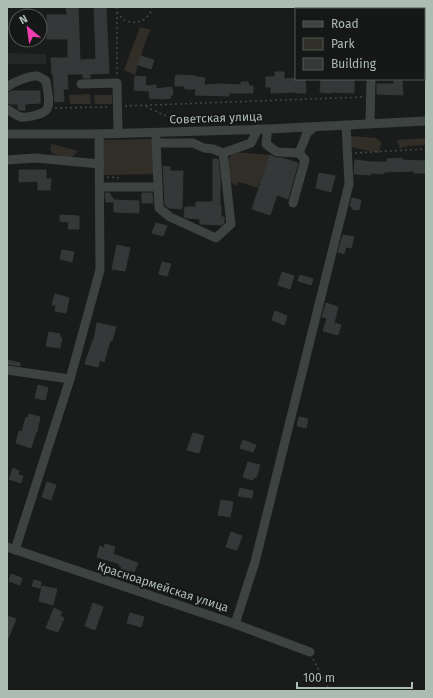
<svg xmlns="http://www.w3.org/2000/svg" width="433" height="698" viewBox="0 0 433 698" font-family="'Fira Sans',sans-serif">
  <rect width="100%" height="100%" fill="#1a1c1c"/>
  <path fill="#232726" d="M7,53L46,54V64H7Z"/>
  <g fill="#302e26">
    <path d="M140,27L151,30L148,34L135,75L124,70Z"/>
    <path d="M90,94L91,104H70L69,95Z"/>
    <path d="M94,95H112V104H95Z"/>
    <path d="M349,136L376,138L381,142L379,153L351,147Z"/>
    <path d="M426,138V145L408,146L400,148L397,140Z"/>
    <path d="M154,139V174L101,175V140Z"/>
    <path d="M52,144L78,151L70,159L52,153L50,149Z"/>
    <path d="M233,152L270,155L258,188L239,182L236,186L229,180L227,161Z"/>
  </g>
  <g fill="#353838" stroke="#343837">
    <path d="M66,7H78L80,60L96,59L94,7H106L109,73L90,74V78H83V74H67L68,89H63L64,101L55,102L53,74H52L51,58H68V39H47V15H67Z"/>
    <path d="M141,56L154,60L151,69L138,65Z"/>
    <path d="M275,72H284V79L296,78V79H305L306,93H297V92L271,93V87H266V77H275Z"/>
    <path d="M176,75L196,76V77L205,78L204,85L220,84L241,85V82H248L249,86H253V93H229V96L195,95L196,89H185V86H175V78Z"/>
    <path d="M135,76L146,77L145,86L156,85V89L172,87L173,95H170L171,98L160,99V98L150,99L149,91L134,90Z"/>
    <path d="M321,79H354V93L331,92V93L320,92Z"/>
    <path d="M394,81H402L403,95L377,94V84H394Z"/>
    <path d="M12,91H40V103L25,104V110H20L18,109V104H11L7,103V93Z"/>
    <path d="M270,155L276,158H282L298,163L288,199L277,195L270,215L252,209Z"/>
    <path d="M402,158V160L426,161V173H414V171L384,172V174L371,173V175L354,174L355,160L372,162H388L387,159Z"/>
    <path d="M213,159H218L220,178V206H221V217H224V223L222,225L200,224V219L187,218L184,217L185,207H196V202H213Z"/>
    <path d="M163,166L170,167V171H183L182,209L169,208L165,205Z"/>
    <path d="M19,170H46V179H51L50,190H38V181L19,182Z"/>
    <path d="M319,173L335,176L331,192L316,188Z"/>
    <path d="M105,193H109L114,200L139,201V213L114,212V202H106Z"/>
    <path d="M142,193H152L153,203H142Z"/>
    <path d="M352,198L361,200L359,210L352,209L353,207L350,206Z"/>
    <path d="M60,215L79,216V229H68L69,222L60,221Z"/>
    <path d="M156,223L167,226L163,236L152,233Z"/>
    <path d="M343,235L354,237L351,248L346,247L344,254L338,252Z"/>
    <path d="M117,245L130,248L125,271L112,269Z"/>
    <path d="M62,250L74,252L72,262L60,259Z"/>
    <path d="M162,262L171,264L167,276L159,274Z"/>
    <path d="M282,272L294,276L290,289L278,285Z"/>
    <path d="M300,275L313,279L311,285L298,281Z"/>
    <path d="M55,294L69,298L66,313L55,311L56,305H52Z"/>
    <path d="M326,303L338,307L334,323L341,325L338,335L323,331L327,318L322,317Z"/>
    <path d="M275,311L287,316L284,325L272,320Z"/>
    <path d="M97,323L116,327L112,341H110L104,362L100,360L98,367L85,364L93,340H94Z"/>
    <path d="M49,332L60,334V338H62L60,348L46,346Z"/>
    <path d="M7,360L20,363V366L7,364Z"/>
    <path d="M38,385L48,388L45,400L35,398Z"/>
    <path d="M29,414L40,417L37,432H36L31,448L16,443L19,431L22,432L26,417L28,418Z"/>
    <path d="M299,417L308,419L306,428L297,426Z"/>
    <path d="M193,433L204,436L199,453L187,450Z"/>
    <path d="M243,440L256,445L253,452L240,448Z"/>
    <path d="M248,462L260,465L256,478L253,477V480L243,477Z"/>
    <path d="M13,468L19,471L18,475L23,476L21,483L9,479Z"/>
    <path d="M47,482L56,485L51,500L42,497Z"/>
    <path d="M240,488L253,491L252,498L238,496Z"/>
    <path d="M221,500L233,502L230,517L218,515Z"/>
    <path d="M231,532L242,536L237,550L226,547Z"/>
    <path d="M105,544L115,547L113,554L138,563L134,572L130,570L128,575L120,572L122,567L119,566L120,564L97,557L100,546L104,548Z"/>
    <path d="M11,574L22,578L20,585L9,581Z"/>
    <path d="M34,580L41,582L40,588L32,586Z"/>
    <path d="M42,586L57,589L53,605L39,601Z"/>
    <path d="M93,603L103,607L95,630L85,626Z"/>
    <path d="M54,608L62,612L60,616L64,618L58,632L46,628Z"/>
    <path d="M130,613L144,617L141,627L127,623Z"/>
    <path d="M7,616L16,619L7,641Z"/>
  </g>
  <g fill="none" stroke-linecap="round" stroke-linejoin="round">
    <g stroke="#414844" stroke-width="1.5" stroke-dasharray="2 3" stroke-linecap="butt">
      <path d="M117,7V75"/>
      <path d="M117,12C120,15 122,20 127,21C137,26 151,18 152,7"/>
      <path d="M125,106L363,97"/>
      <path d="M146,106C157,113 169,116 180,123"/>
      <path d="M55,108L109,107"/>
      <path d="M355,153L426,149"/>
      <path d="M107,177L122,178"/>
      <path d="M313,659L330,691"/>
    </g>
    <g stroke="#3d4341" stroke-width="9">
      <path d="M374,9V7"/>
      <path d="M81,84L117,83L118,133"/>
      <path d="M7,87C12,83 30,75 37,76C41,77 43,79 46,81C47,89 51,102 47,109C45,114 26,118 21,117C16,116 11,111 7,109"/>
      <path d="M370,123L371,79"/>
      <path d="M265,129L267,135L266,144L277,152L299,153L307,133L314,127"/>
      <path d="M7,134H99L269,129L426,121"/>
      <path d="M156,143H193L204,148L213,149L223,153L251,143L258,129"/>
      <path d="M7,160L35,158L100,164"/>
      <path d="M100,187H158L156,138"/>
      <path d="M158,187L159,208L170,217L216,238L231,224L223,153"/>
      <path d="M293,203L305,160L299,153"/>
      <path d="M7,370L70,379"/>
      <path d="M7,547L235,624L310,652"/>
      <path d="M15,550L70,379L100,270L99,134"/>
      <path d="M235,624L255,562L349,184L346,125"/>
    </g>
  </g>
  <g text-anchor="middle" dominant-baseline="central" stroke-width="4" stroke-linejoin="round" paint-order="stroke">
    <g font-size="12" fill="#adbcb3" stroke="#151817">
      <text transform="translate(216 118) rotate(-2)">Советская улица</text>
      <text transform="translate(163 587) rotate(18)">Красноармейская улица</text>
    </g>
  </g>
  <rect width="433" height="698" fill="none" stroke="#adbcb3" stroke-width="16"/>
  <rect x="295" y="8" width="130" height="72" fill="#151817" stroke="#525a55"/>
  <rect x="303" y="21" width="20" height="6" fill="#3d4341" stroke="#525a55"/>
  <text x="331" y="28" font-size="12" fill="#adbcb3">Road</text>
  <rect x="303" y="38" width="20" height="12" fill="#302e26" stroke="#525a55"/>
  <text x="331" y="48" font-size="12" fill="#adbcb3">Park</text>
  <rect x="303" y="58" width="20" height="12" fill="#353838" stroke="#525a55"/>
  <text x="331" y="68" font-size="12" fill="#adbcb3">Building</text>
  <g transform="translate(28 28) rotate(331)"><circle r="19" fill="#151817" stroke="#525a55"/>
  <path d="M0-3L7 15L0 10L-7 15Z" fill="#f13eaf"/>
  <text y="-6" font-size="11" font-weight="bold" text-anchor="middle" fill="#adbcb3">N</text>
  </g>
  <path d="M297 682v6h115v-6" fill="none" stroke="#adbcb3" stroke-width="2"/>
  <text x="303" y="682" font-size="12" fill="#adbcb3" stroke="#151817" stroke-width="3" paint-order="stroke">100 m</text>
</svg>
